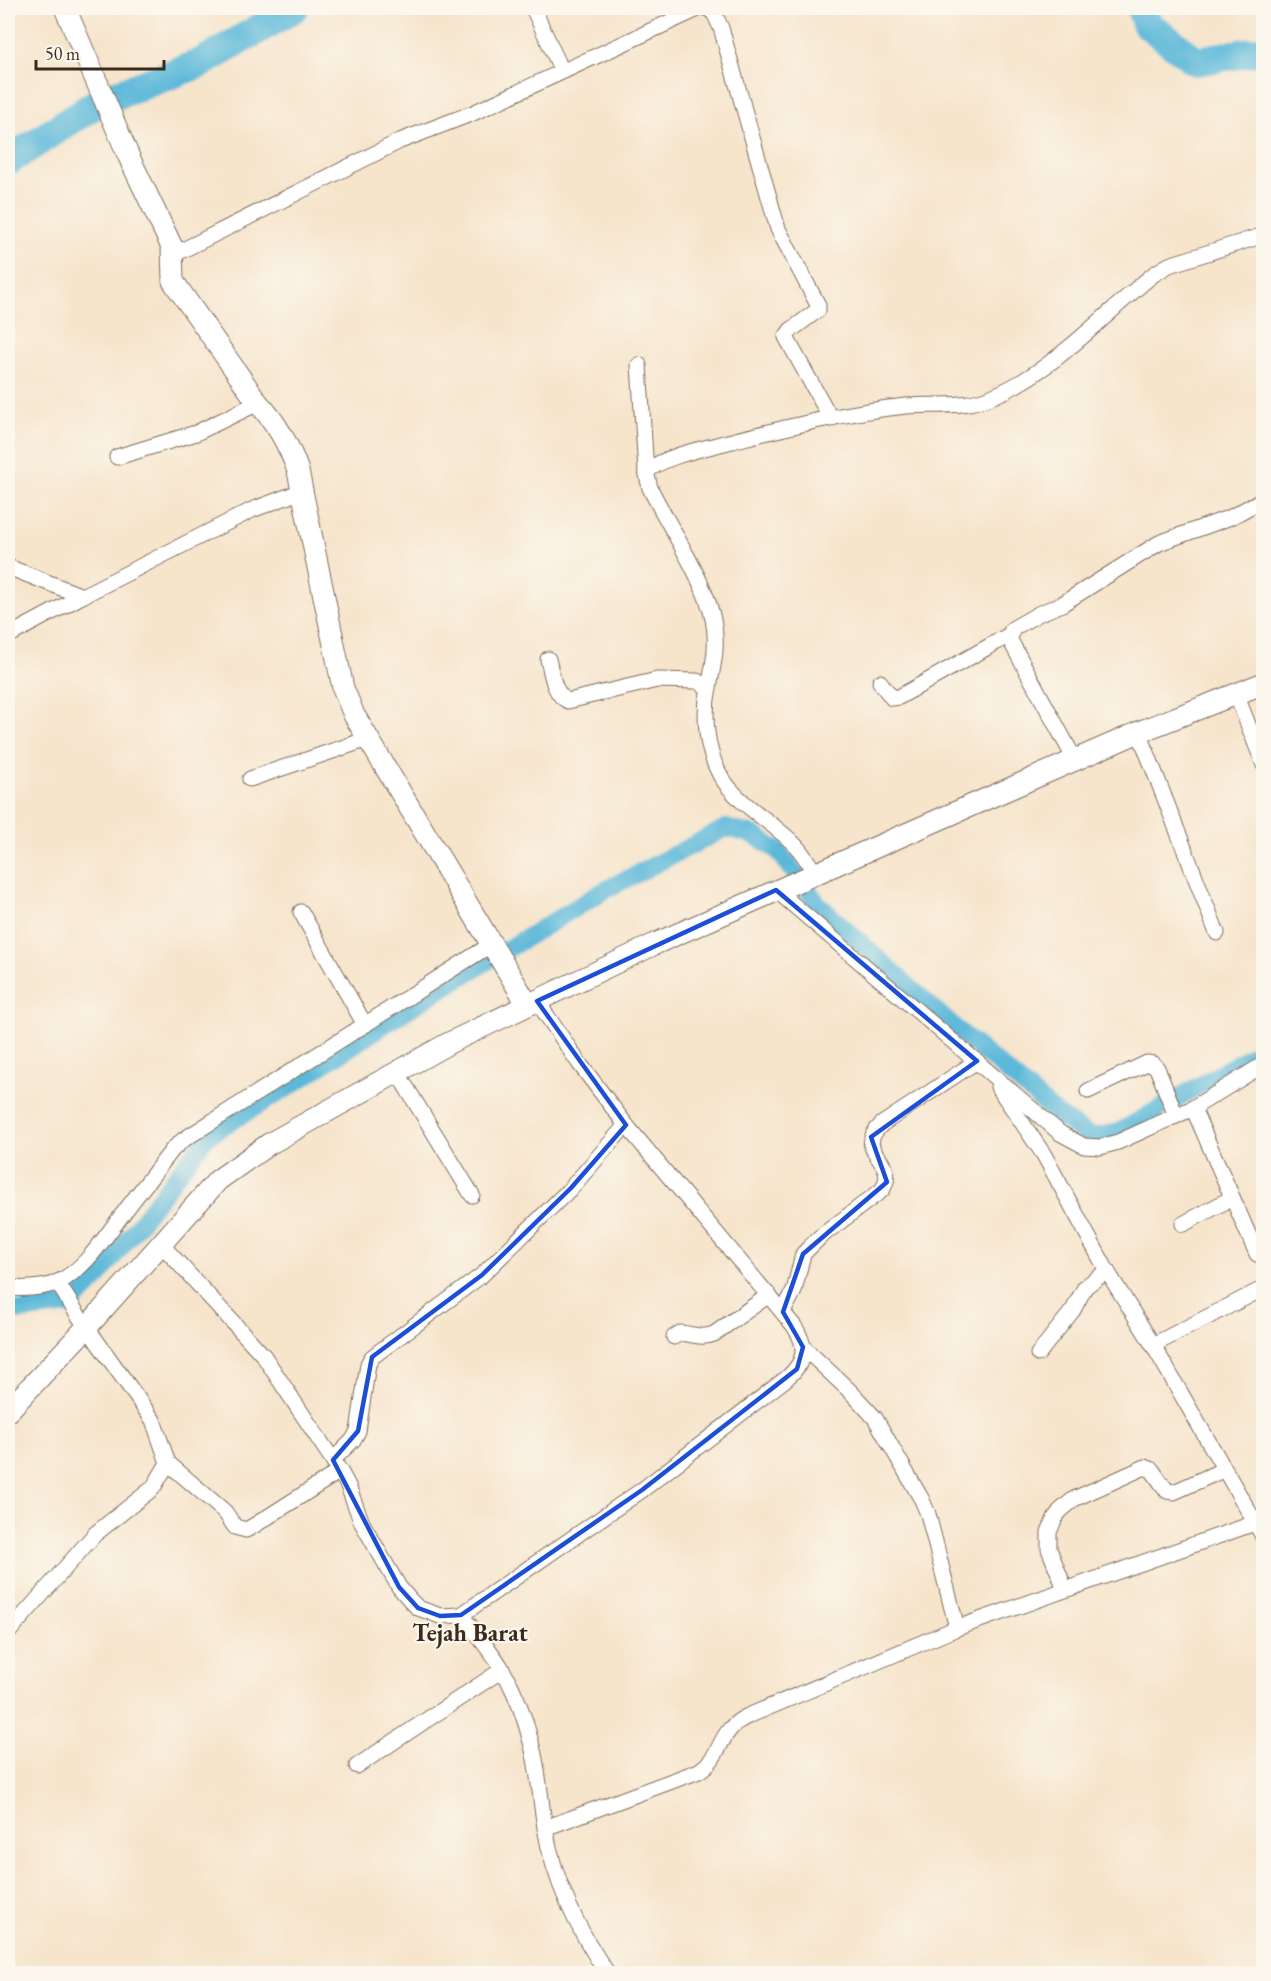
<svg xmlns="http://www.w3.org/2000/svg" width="1271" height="1981" viewBox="0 0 1271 1981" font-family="'EB Garamond',serif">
  <rect width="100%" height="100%" fill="#fbf7ec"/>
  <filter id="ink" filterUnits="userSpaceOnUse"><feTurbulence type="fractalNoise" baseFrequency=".0167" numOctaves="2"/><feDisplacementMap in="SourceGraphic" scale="12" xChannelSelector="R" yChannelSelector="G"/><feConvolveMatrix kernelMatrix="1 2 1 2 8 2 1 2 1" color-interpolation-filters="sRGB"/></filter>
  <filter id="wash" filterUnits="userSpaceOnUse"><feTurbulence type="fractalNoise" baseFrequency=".008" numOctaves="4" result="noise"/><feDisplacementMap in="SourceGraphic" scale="24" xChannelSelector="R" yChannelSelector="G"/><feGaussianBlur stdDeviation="1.35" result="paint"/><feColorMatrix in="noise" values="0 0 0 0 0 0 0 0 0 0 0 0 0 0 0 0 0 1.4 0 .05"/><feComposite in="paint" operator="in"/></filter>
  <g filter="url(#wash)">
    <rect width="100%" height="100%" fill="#f6e4cb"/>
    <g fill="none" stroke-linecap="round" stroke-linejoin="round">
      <path stroke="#5bb8d9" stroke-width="18" d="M8,1311H19L70,1305L95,1281L207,1136L286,1089L412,1007L605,890L726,828L754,835L778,851L819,905L946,1020L1058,1115L1091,1137L1119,1132L1264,1048"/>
      <g stroke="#5bb8d9" stroke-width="30">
        <path d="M1141,8L1146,23L1196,61L1264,50"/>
        <path d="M8,161L100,101L201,63L294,8"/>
      </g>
    </g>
  </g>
  <g filter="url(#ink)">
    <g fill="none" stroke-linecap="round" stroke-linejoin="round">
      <defs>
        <g id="street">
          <path d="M533,8L562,71"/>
          <path d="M707,8L714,13L721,28L778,229L818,305V310L791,330L786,337L831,419"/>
          <path d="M173,255L400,141L473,113L700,8"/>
          <path d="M639,365L646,471"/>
          <path d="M117,457L196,433L258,403"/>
          <path d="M8,567L82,596L252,510L302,491"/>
          <path d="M8,636L82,596"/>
          <path d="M548,659C552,674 553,694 568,701L657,680L697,681L709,688"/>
          <path d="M880,682L892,698L899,697L1011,634"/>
          <path d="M1236,694L1264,765"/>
          <path d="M1139,732L1217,933"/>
          <path d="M1075,760L1010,640L1012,629L1038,614L1062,604L1159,543L1231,517L1264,499"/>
          <path d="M250,779L368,739"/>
          <path d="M815,872C808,863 802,851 793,843C770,820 737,804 720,775C706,750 703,715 709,687C714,663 718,643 713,619C704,578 669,527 650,488L646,471C671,454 702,449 732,441C788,427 847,412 906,406C934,404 964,408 991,397C1053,372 1103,315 1154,274L1169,265L1264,235"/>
          <path d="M776,890L1060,1133L1084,1146L1100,1147L1118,1142L1193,1108L1264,1064"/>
          <path d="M301,912L365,1025"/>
          <path d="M397,1072L472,1195"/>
          <path d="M998,1087L1044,1155L1107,1271L1153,1345L1264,1538"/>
          <path d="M1088,1091L1147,1063L1153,1064L1157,1068L1176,1116"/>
          <path d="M1193,1108L1257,1254"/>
          <path d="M1183,1224L1232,1198"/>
          <path d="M161,1244L263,1355L340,1471L348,1486L362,1523L399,1587L410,1600L418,1608L440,1616L461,1615L642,1490L787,1378C806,1361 808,1347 794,1326L626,1125L579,1063L537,1001"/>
          <path d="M57,1282L78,1315L153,1420L168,1463L225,1512L235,1527L246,1530L255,1525L340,1471"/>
          <path d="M8,1288C24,1289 43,1289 58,1282C84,1270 102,1241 119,1219C137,1195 155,1172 173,1149L183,1140L492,944"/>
          <path d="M783,1312L794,1291L803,1254L820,1237L882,1190C902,1159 850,1154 882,1124L977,1061"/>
          <path d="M674,1337L680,1333C693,1334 701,1339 714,1334L769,1295"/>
          <path d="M1153,1345L1264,1288"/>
          <path d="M803,1347L851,1392L875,1418L922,1500L928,1514L957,1628"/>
          <path d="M1038,1354L1073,1310L1085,1287L1107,1271"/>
          <path d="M333,1460L353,1440L358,1431L368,1364L372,1357L482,1275L571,1188L626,1125"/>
          <path d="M1065,1589L1049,1549V1532L1055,1518L1060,1511L1074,1499L1145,1467L1152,1470L1167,1491L1174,1492L1225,1469"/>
          <path d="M461,1615C475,1632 491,1650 502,1669C515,1691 525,1718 531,1742C539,1770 540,1799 545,1827C553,1879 578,1931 608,1974"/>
          <path d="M8,1633L95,1534L153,1488L168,1463"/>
          <path d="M357,1766L502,1670"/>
          <path d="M545,1828L699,1771C725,1754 716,1731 748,1716L957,1628L1255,1523"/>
        </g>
        <g id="secondary">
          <path d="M65,8L129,157L172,247L173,281L258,403C277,423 289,445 298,471L343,688L354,715L528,1005"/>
          <path d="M8,1411L87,1327L218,1180L269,1144L449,1043L657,943L1139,732L1264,683"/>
        </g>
      </defs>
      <use href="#street" stroke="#7c6b5b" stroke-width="17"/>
      <use href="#secondary" stroke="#7c6b5b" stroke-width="23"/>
      <use href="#street" stroke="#fff" stroke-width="15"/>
      <use href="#secondary" stroke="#fff" stroke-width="21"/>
    </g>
  </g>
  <path fill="none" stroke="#1d4ed8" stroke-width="4.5" stroke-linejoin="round" d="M776,890L977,1061L871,1137L887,1182L803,1254L783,1312L803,1347L797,1369L642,1490L461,1615L440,1616L418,1608L399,1587L333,1460L358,1431L372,1357L482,1275L571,1188L626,1125L537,1001Z"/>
  <g text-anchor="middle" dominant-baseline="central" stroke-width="4.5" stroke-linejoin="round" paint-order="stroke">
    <g font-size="24" font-weight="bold" fill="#3b2a1e" stroke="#fbf7ec">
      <text x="470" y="1632">Tejah Barat</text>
    </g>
  </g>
  <rect width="1271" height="1981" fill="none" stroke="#fbf7ec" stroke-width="30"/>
  <path d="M36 60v9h128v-9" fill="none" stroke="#3b2a1e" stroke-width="3"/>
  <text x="45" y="60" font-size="18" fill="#3b2a1e" stroke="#fbf7ec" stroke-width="4.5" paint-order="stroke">50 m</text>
</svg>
